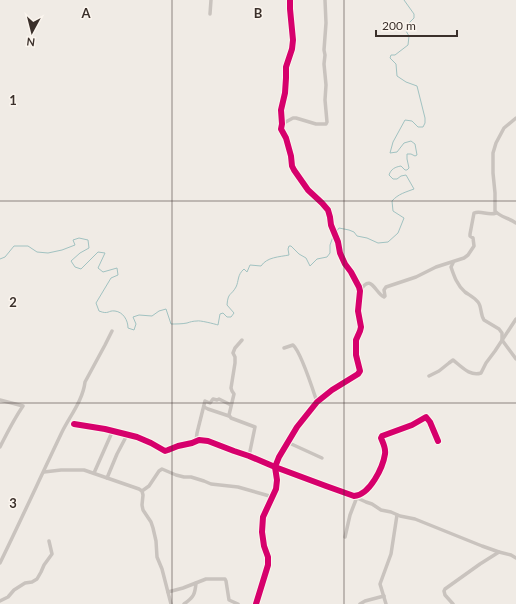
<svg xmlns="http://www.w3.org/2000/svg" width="516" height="604" viewBox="0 0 516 604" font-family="Lato,sans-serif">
  <rect width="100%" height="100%" fill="#f0ebe5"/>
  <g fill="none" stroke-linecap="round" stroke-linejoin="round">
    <g stroke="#a1c2c1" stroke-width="1">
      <path d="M336,232L339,228L349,230L354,232L357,236L367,238L378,243L388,242L398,233L404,218L393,211L392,201C398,194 406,192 414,189L406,175L401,176L397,179H393L389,175C391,169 395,167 401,166L405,170H407L409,168L407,159V154H411L415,156L417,155L415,144L411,141L404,143L397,152L390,153L393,142L405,120L412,121L418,127H423L425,123V118L417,86L406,82L397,76L396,64L390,58L391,55H395L408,45L409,36L406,31L409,23L414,18V14L404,0"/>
      <path d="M0,259L5,257L14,246H28L37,252L48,253L62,250L75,245L73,240L79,238L88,240L89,248L80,253L71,261L75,267L81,269L98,252L105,253L98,268L103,272L117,268L118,275L111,278L96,303L99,311C109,315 108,310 115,311C123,312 128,320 128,328L134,330L136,324L133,317L139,315L152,316L159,311L166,309L171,324C176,324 182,324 187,323C190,322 193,321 197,321C199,320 215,324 218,325L220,314L223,313L227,317H231L234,313L227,305C228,292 231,296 236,287C239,281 237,275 244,269L247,272L250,265L261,266C267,257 279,257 289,255L288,249L289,246H291L299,254L306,258L310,266L317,259L327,257L330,253V245L334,234"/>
    </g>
    <g stroke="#c9c3be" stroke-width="3.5">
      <path d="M210,14L211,0"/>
      <path d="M516,118L504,128L496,143L493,153V173L495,193V211C500,217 509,218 516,223"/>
      <path d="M282,124L293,118H296L316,124H326L327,122L325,100L326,85L324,64L325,55L324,50L326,23L325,0"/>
      <path d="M453,263L451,267C454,276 457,285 465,292C469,295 474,297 478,302C482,307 480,314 484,320L499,329L502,333V340L516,359"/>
      <path d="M360,291C371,272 375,293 384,297L385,296L384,290L386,287L416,277L436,267L464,258L468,255L474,246L473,238L470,236V234L474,213C481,210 488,216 496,213"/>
      <path d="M242,340L235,348L233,353L235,357V363L231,388L232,391L234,394L229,415L231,418L255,427L249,456"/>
      <path d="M284,348L293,345C301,352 313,390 317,402"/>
      <path d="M429,376L439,371L449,363L453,360C461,366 470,377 481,373L486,363L495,351L516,319"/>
      <path d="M0,400L23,406C14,419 7,433 0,447"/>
      <path d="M204,407L208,409L229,416"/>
      <path d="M74,424L105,429L137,437L151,443L165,451L168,450L178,446L192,443L199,440L208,441L234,451L249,456L275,467L326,486L354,496C370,495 383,467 385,454C386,448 383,443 381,438L382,436L412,425L426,417L430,422L438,441"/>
      <path d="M196,441L197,433L205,401L210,403L213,399L217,400L219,399L231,405"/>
      <path d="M287,442L322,458"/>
      <path d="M44,472L61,470H84L139,489L142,491L143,495L142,505L143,510L151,522L153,528L156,541L157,557L162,569L171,604"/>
      <path d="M94,473L113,430"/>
      <path d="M107,478L117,454L127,435"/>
      <path d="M142,491L149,486L159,471L162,469L176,475L184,477H191L204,481L211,484L238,487L273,497"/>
      <path d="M355,497L366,502L372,504L381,510L391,512L400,516L415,519L482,546L499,552L511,555L516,558"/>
      <path d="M345,537L350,515L357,497"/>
      <path d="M0,563C21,520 41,476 62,432C70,416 83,400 85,382L105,345L112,331"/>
      <path d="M168,592L183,588L206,579H225L226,581L229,600L238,604"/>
      <path d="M0,601L8,597L14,590L25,583L32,582L37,579L41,572L44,565L52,554L49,541"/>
      <path d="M184,604C194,597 195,594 196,583"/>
      <path d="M256,604L268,565V557L264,546L262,532L263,517L276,489L277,480L275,467L279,457L297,427L317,402L332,390L358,374L360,371L356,355V340L360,331L361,327L358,311L360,291L359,287L351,272L345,264L340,253L338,242L331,225L330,217L328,210L322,203L308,190L294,170L292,166L291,156L286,138L281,129L282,124L281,110L285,93L286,78V67L292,49L293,40L290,9V0"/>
      <path d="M360,604L365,601L384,596"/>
      <path d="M386,604L380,584L391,554L397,515"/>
      <path d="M453,604L445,595L444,591L445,589L480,564L499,552"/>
    </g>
    <defs>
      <g id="cycleway">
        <path d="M74,424L105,429L137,437L151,443L165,451L168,450L178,446L192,443L199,440L208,441L234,451L249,456L275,467L326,486L354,496C370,495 383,467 385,454C386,448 383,443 381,438L382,436L412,425L426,417L430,422L438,441"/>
        <path d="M256,604L268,565V557L264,546L262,532L263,517L276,489L277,480L275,467L279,457L297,427L317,402L332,390L358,374L360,371L356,355V340L360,331L361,327L358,311L360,291L359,287L351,272L345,264L340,253L338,242L331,225L330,217L328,210L322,203L308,190L294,170L292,166L291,156L286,138L281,129L282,124L281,110L285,93L286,78V67L292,49L293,40L290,9V0"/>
      </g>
    </defs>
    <use href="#cycleway" stroke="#fbf5ee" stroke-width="8"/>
    <use href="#cycleway" stroke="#d6006c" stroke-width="6"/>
  </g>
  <path fill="none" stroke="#3b302b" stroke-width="1" stroke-opacity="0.55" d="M172,0V604M344,0V604M0,201H516M0,403H516"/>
  <g font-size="13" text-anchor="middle" font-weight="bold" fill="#3b302b" stroke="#fbf5ee" stroke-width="3" stroke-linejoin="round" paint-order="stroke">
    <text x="86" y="18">A</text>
    <text x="258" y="18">B</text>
    <text x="13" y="105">1</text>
    <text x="13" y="307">2</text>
    <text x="13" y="508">3</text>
  </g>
  <g transform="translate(32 32) rotate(187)" stroke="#fbf5ee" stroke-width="3" paint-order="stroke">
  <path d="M0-3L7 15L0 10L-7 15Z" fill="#3b302b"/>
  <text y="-6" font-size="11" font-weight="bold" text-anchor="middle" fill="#3b302b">N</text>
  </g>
  <path d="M376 30v6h81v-6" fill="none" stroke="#3b302b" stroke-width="2"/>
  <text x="382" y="30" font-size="12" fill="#3b302b" stroke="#fbf5ee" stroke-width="3" paint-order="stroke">200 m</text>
</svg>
